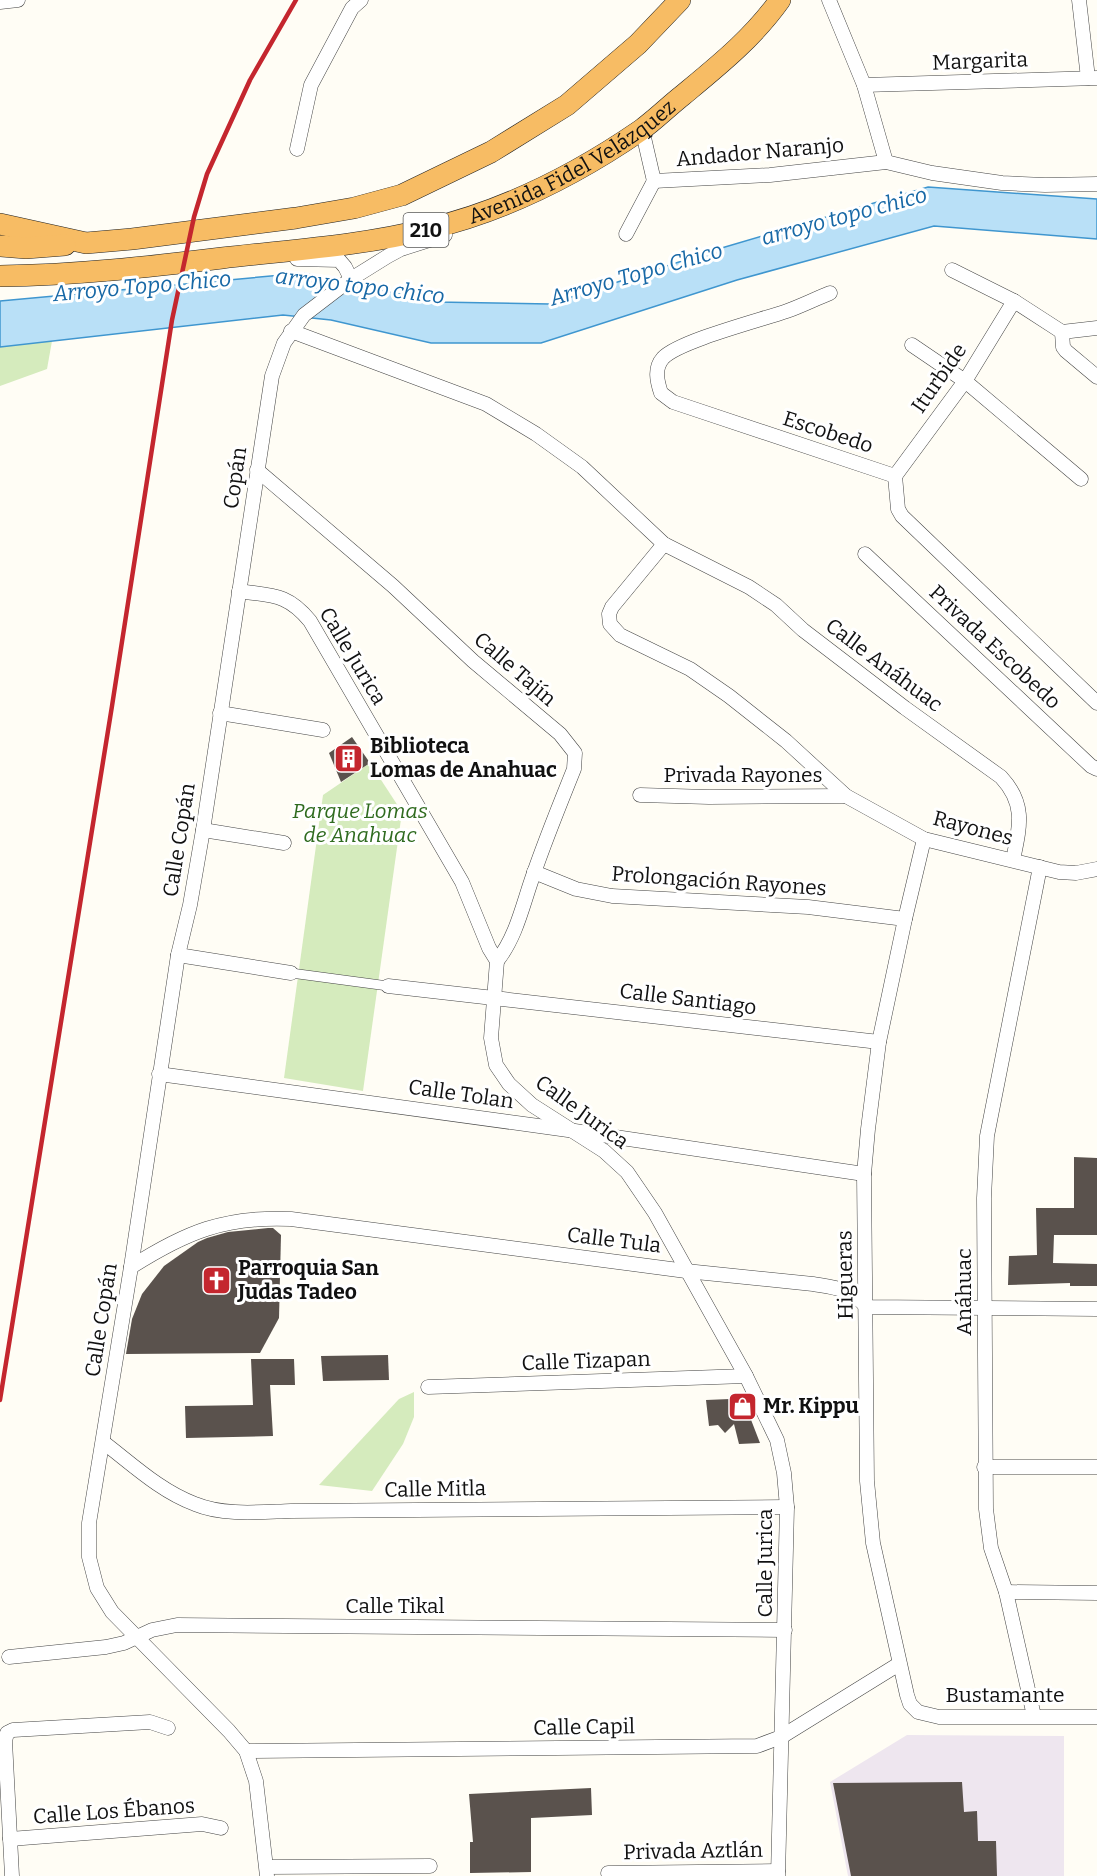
<svg xmlns="http://www.w3.org/2000/svg" width="1097" height="1876" viewBox="0 0 1097 1876" font-family="Bitter,serif">
  <rect width="100%" height="100%" fill="#fffdf5"/>
  <path fill="#eee6ef" d="M907,1735L1064,1736V1876H848L830,1782Z"/>
  <g fill="#d5ebbd">
    <path d="M52,341L47,369L0,386V346Z"/>
    <path d="M370,763L402,812L363,1091L284,1078L323,795Z"/>
    <path d="M414,1392V1417L403,1444L372,1491L319,1485L399,1399Z"/>
  </g>
  <path fill="#b9e0f7" stroke="#3f96cf" stroke-width="1.5" d="M928,187L1097,199V239L934,226L737,280L541,343H431L331,320L283,315L0,347V301L304,273L436,302L550,304L725,247Z"/>
  <g fill="#5a524d">
    <path d="M352,737L370,763L341,782L329,753Z"/>
    <path d="M1074,1157L1097,1158V1235H1054L1053,1263L1097,1264V1286H1070V1283L1008,1285L1009,1256L1037,1255L1036,1208H1074Z"/>
    <path d="M268,1228H273L281,1235L279,1318L260,1353L126,1354L132,1319L142,1294L164,1266L198,1242L207,1238L228,1232Z"/>
    <path d="M388,1355L389,1380L323,1381L321,1356Z"/>
    <path d="M251,1359H294L295,1385H270L273,1436L186,1438L185,1406L253,1405Z"/>
    <path d="M730,1399L731,1412L751,1409L748,1412L760,1443L739,1444L734,1424L725,1433L718,1425L709,1426L706,1400Z"/>
    <path d="M962,1782L964,1812L977,1811L978,1841H996L997,1876H851L833,1783Z"/>
    <path d="M591,1788L592,1815L531,1818V1872L470,1873V1842H473L469,1794Z"/>
  </g>
  <g fill="none" stroke-linecap="round" stroke-linejoin="round">
    <defs>
      <path id="pedestrian" d="M291,973L388,986"/>
      <g id="minor">
        <path d="M829,0L864,85L886,162"/>
        <path d="M1079,0L1088,78"/>
        <path d="M0,2L18,0"/>
        <path d="M864,85L1097,78"/>
        <path d="M642,129L654,181L770,175L886,162L932,173L1002,183L1045,185L1097,184"/>
        <path d="M297,149L311,85L352,8L361,0"/>
        <path d="M626,234L654,181"/>
        <path d="M297,259L339,260L345,267L351,279"/>
        <path d="M952,270L1014,301L1062,332"/>
        <path d="M830,293C815,299 801,306 787,311C761,320 679,341 663,358C654,368 657,381 661,393L673,402L895,476"/>
        <path d="M291,331L486,404L536,434L582,467L664,544L749,587L776,605L803,630L905,708L1001,777C1026,804 1020,826 1013,860"/>
        <path d="M1062,332L1063,347L1066,351L1097,377"/>
        <path d="M1062,332L1097,328"/>
        <path d="M912,345L965,381L1081,479"/>
        <path d="M257,470L393,586L473,661L560,734L575,753L574,769C560,804 546,838 534,873C523,903 517,936 497,961"/>
        <path d="M895,476L898,509L902,516L1097,703"/>
        <path d="M895,476L965,381L1014,301"/>
        <path d="M664,544L612,607L609,614L610,624L620,635L690,669L729,696L786,741L846,796L924,839L1059,872L1076,873L1097,869"/>
        <path d="M865,554L1091,766L1097,769"/>
        <path d="M239,591C272,596 287,593 310,621L462,882L489,948L497,961L491,1038L496,1065L509,1084L532,1105L604,1151L627,1172L655,1213L746,1376L777,1440L784,1473L787,1507L778,1876"/>
        <path d="M220,713L323,730"/>
        <path d="M640,795L709,797L846,796"/>
        <path d="M203,830L284,843"/>
        <path d="M924,839L905,919L879,1042L868,1129L864,1174L867,1481L873,1543L907,1695L910,1704L918,1712L939,1717H1097"/>
        <path d="M534,872L576,889L612,896L808,907L905,919"/>
        <path d="M178,955L291,973"/>
        <path d="M388,986L879,1042"/>
        <path d="M159,1074L568,1130L864,1174"/>
        <path d="M131,1267C186,1232 225,1216 291,1219L686,1271L813,1284C838,1288 848,1288 867,1307L1097,1309"/>
        <path d="M428,1387L746,1376"/>
        <path d="M103,1442C132,1464 160,1491 195,1504C224,1516 260,1512 291,1511L787,1507"/>
        <path d="M984,1467H1097"/>
        <path d="M1006,1592L1097,1593"/>
        <path d="M9,1657L106,1647L124,1643L152,1630L177,1625L785,1630"/>
        <path d="M1034,1716L1006,1592L991,1548L986,1509L984,1198L987,1136L1040,867"/>
        <path d="M246,1751L757,1746L781,1737L899,1664"/>
        <path d="M10,1839L202,1824L221,1828"/>
        <path d="M267,1867L430,1866"/>
        <path d="M608,1873L778,1871"/>
        <path d="M12,1876L5,1741L7,1733L13,1730L150,1722L168,1728"/>
        <path d="M267,1876L256,1781L246,1751L229,1731L112,1612L97,1588L89,1557V1523L131,1267L178,955L190,905L203,830L272,376L284,343L304,315L351,279L388,256L401,249L445,235"/>
      </g>
      <g id="trunk">
        <path d="M0,224L86,243L132,239L296,218L354,208L402,195L491,152L567,105L638,44L680,0"/>
        <path d="M0,246L26,248L65,245"/>
        <path id="s1" d="M0,276C75,275 148,267 222,258C290,250 361,246 428,229C504,211 577,174 641,130C656,119 669,106 683,95C718,66 753,38 780,0"/>
      </g>
    </defs>
    <use href="#pedestrian" stroke="#444" stroke-width="10"/>
    <use href="#minor" stroke="#444" stroke-width="15"/>
    <use href="#trunk" stroke="#222" stroke-width="22"/>
    <use href="#pedestrian" stroke="#fff" stroke-width="9"/>
    <use href="#minor" stroke="#fff" stroke-width="14"/>
    <use href="#trunk" stroke="#f7bc64" stroke-width="21"/>
    <path stroke="#c4262e" stroke-width="4.5" d="M0,1400L112,706L172,320L194,217L207,174L250,80L296,0"/>
  </g>
  <defs>
    <symbol id="building-square" viewBox="-11 -11 22 22"><rect x="-9" y="-9" width="18" height="18" rx="4" fill="#c4262e" stroke="#fff"/><path d="M-4-6H4V6H1V3H-1V6H-4ZM-2.5-4.3h1.7v1.8h-1.7ZM.8-4.3h1.7v1.8H.8ZM-2.5-1h1.7V.8h-1.7ZM.8-1h1.7V.8H.8Z" fill="#fff"/></symbol>
    <symbol id="church-square" viewBox="-11 -11 22 22"><rect x="-9" y="-9" width="18" height="18" rx="4" fill="#c4262e" stroke="#fff"/><path d="M-1.2-6h2.4v3.5h3.3v2.4h-3.3V6h-2.4V-.1h-3.3v-2.4h3.3Z" fill="#fff"/></symbol>
    <symbol id="shop-square" viewBox="-11 -11 22 22"><rect x="-9" y="-9" width="18" height="18" rx="4" fill="#c4262e" stroke="#fff"/><path d="M-5-2.5h2.3a2.7 3.5 0 0 1 5.4 0H5L5.5 6h-11ZM-1.5-2.5h3a1.5 2.3 0 0 0-3 0Z" fill="#fff"/></symbol>
  </defs>
  <g fill-rule="evenodd">
    <use href="#building-square" x="332" y="742" width="33" height="33"/>
    <use href="#church-square" x="200" y="1264" width="33" height="33"/>
    <use href="#shop-square" x="726" y="1390" width="33" height="33"/>
  </g>
  <g text-anchor="middle" dominant-baseline="central" stroke-width="6" stroke-linejoin="round" paint-order="stroke">
    <rect fill="#fff" stroke="#585858" stroke-width="1.5" x="403.5" y="213" width="45" height="34" rx="4.5"/>
    <g font-size="20" font-weight="bold" fill="#111">
      <text x="426" y="230">210</text>
    </g>
    <g font-size="21" fill="#111" stroke="#fff">
      <text transform="translate(980 61) rotate(-2)">Margarita</text>
      <text transform="translate(760 152) rotate(-5)">Andador Naranjo</text>
      <text stroke="none"><textPath href="#s1" startOffset="591">Avenida Fidel Velázquez</textPath></text>
      <text transform="translate(939 378) rotate(-55)">Iturbide</text>
      <text transform="translate(828 432) rotate(18)">Escobedo</text>
      <text transform="translate(235 478) rotate(-82)">Copán</text>
      <text transform="translate(995 647) rotate(43)">Privada Escobedo</text>
      <text transform="translate(353 656) rotate(59)">Calle Jurica</text>
      <text transform="translate(884 665) rotate(37)">Calle Anáhuac</text>
      <text transform="translate(515 669) rotate(41)">Calle Tajín</text>
      <text x="743" y="775">Privada Rayones</text>
      <text transform="translate(973 828) rotate(15)">Rayones</text>
      <text transform="translate(179 840) rotate(-81)">Calle Copán</text>
      <text transform="translate(719 881) rotate(4)">Prolongación Rayones</text>
      <text transform="translate(688 999) rotate(7)">Calle Santiago</text>
      <text transform="translate(461 1094) rotate(8)">Calle Tolan</text>
      <text transform="translate(582 1112) rotate(36)">Calle Jurica</text>
      <text transform="translate(614 1240) rotate(7)">Calle Tula</text>
      <text transform="translate(845 1275) rotate(-91)">Higueras</text>
      <text transform="translate(964 1292) rotate(-90)">Anáhuac</text>
      <text transform="translate(101 1320) rotate(-81)">Calle Copán</text>
      <text transform="translate(586 1361) rotate(-2)">Calle Tizapan</text>
      <text transform="translate(435 1489) rotate(-1)">Calle Mitla</text>
      <text transform="translate(765 1563) rotate(-90)">Calle Jurica</text>
      <text x="395" y="1606">Calle Tikal</text>
      <text x="1005" y="1695">Bustamante</text>
      <text transform="translate(584 1727) rotate(-1)">Calle Capil</text>
      <text transform="translate(114 1811) rotate(-4)">Calle Los Ébanos</text>
      <text transform="translate(693 1851) rotate(-1)">Privada Aztlán</text>
    </g>
    <g font-size="21" font-weight="bold" fill="#111" stroke="#fff" text-anchor="start">
      <text x="370" y="746">Biblioteca<tspan x="370" dy="24">Lomas de Anahuac</tspan></text>
      <text x="238" y="1268">Parroquia San<tspan x="238" dy="24">Judas Tadeo</tspan></text>
      <text x="763" y="1406">Mr. Kippu</text>
    </g>
    <g font-size="21" font-style="italic" fill="#2f6b1f" stroke="#fff">
      <text x="360" y="811">Parque Lomas<tspan x="360" dy="24">de Anahuac</tspan></text>
    </g>
    <g font-size="22" font-style="italic" fill="#1768a6" stroke="#fff">
      <text transform="translate(844 216) rotate(-15)">arroyo topo chico</text>
      <text transform="translate(636 274) rotate(-16)">Arroyo Topo Chico</text>
      <text transform="translate(142 286) rotate(-5)">Arroyo Topo Chico</text>
      <text transform="translate(360 286) rotate(7)">arroyo topo chico</text>
    </g>
  </g>
</svg>
